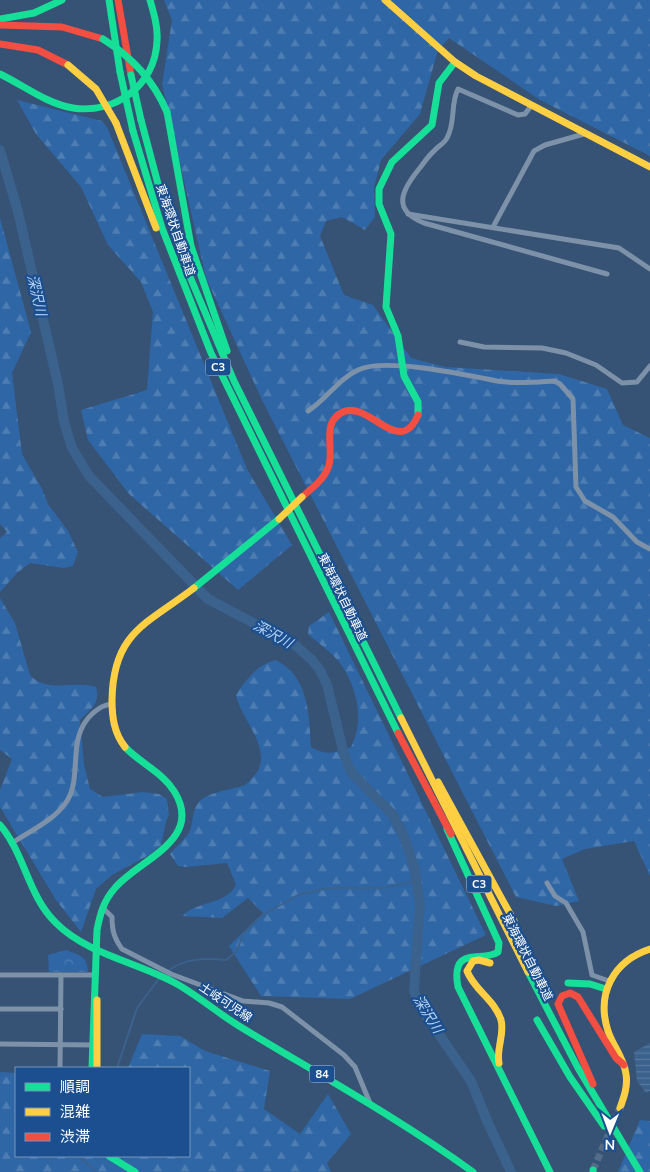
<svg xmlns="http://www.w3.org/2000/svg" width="650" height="1172" viewBox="0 0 650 1172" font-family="Mulish,'Noto Sans JP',sans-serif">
  <defs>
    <pattern id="forest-firs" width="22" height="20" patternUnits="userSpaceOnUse" patternTransform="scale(1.25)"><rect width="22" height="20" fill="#2f66a5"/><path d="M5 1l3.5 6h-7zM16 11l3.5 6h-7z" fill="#4e7db2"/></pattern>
    <pattern id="park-crowns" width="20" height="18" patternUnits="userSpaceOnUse" patternTransform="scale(1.25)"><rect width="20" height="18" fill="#2f66a5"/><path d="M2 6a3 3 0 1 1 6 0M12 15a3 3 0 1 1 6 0" fill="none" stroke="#4e7db2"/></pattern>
    <pattern id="water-rules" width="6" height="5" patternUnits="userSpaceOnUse" patternTransform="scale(1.25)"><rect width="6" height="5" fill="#3b618d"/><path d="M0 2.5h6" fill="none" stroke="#58799e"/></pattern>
  </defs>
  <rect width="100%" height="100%" fill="#365274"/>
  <g fill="url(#forest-firs)">
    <path d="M164,0H650V156L540,100L449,38L438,50L420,114L381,160L374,188L375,217L365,230L342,217L326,221L320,236L344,295L373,305L411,358L445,367L559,374L607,389L623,425L650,438V876L634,841L585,849L562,859L579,901L556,906L516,897L262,400L206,278L162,84L172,20Z"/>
    <path d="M17,100L102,121L107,127L247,469L292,545L238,590L129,494L88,440L81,410L147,390L153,312L141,282L108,245L81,187L36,134Z"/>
    <path d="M0,218L31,332L12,373L22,454L42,489L48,504L68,531L78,552L73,566L64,568L30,563L17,573L0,592V538L7,532L0,524Z"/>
    <path d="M0,598L15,623L30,675C47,694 73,680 96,687C101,703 91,709 80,720L84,765L90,789L103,797L143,792L159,794L167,799L169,815L166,822L161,845L149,855L112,875L96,889L81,932L56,900L0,807V790L12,759L0,750Z"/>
    <path d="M329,612L486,935L350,999L261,996L229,946L263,913L248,898L222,918L182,916C196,901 226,905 236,885L227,863L186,867L178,866L170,854C175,848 183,841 188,834C194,825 191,811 199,802C208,792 230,790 242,786C248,784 250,780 254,776C276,752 240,718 236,695C247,678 256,666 275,660C309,675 309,715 311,747C325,756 336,753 351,747C365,720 357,687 340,663C331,652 318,643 308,634L309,626Z"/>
    <path d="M142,1034L180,1036L205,1051L270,1071L264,1109L300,1134L328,1094L351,1134L327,1163L331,1172H0V1072L16,1073V1156H189V1068H128Z"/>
    <path d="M640,1120L650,1121V1172H618Z"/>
  </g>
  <path fill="url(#park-crowns)" d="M66,950C80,956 87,955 88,972H49L48,955Z"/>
  <path fill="url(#water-rules)" d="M650,1043V1091L646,1093L637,1081L634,1052Z"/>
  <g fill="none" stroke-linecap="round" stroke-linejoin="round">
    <g stroke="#3b618d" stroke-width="2">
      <path d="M168,971C185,958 205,958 226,960L236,952L244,933L261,916L298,895L328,888H383L416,881"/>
      <path d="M117,1068L137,1008L160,977"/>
      <path d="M78,1156L97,1172"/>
    </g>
    <path stroke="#3b618d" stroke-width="10" d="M0,150L18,212L58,384L64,422L72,448L89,476L208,599L295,645L312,660L320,670L327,685L344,754L351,772L393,815L405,839L414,867L420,903L414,991L419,1005L471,1081L488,1123L511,1172"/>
    <path stroke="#546c89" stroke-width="7" stroke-dasharray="7 3.5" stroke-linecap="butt" d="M593,1170L620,1108"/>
    <g stroke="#7d92a8" stroke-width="5">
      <path d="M531,106L525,114L518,115L458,89C450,105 456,122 447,138C444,144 438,146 434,151C428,156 424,163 419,169C402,190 391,210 424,223L607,274"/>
      <path d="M408,214L619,248L650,269"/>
      <path d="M493,227L534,151L545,145L584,134"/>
      <path d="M460,342L484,347L542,348L566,353L596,365L622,383L637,382L650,366"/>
      <path d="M308,411C326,400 338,379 358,370C384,357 467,375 497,381C515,384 536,382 554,381L560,384L573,399L576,487L585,501L613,517L637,542L650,549"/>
      <path d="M12,843C30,831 55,820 67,801C83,775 66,738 92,714C99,708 103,705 112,704"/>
      <path d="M547,883L555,896L566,903L583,932L592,975L609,981"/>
      <path d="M101,911L105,910L112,917C112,930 114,938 122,949L171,974L243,1001L269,1003L282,1007L344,1055L355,1067L370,1103"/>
      <path d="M0,975H96"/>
      <path d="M0,1009H61"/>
      <path d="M0,1044L94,1045"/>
      <path d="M60,1068L61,975"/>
    </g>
    <g stroke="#16e098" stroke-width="7">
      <path d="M109,0L120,72"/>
      <path d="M0,19L34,13L62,0"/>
      <path d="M0,74C23,85 47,104 73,108C115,114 155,86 157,41C158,27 154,14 150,0"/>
      <path d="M167,112L191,246L227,351"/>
      <path d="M141,120L158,184L188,272L234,381L401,718"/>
      <path d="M133,131L162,228L211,353L398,733"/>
      <path d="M418,415V402L404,376L398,336L386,307L391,234L379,204V189L392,162L432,125L439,83L455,62"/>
      <path d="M194,588L279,519"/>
      <path d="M0,825C25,854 28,896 56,923C88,955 138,962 177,984C198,996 218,1013 239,1026C318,1074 398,1118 473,1172"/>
      <path d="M447,829L499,943L498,952C483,963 450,944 458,987L550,1172"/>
      <path d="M528,972L578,1068L640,1172"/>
      <path d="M568,983L590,984L606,989"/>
      <path d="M537,1020L570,1077L604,1126"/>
      <path d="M92,1068L97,930C100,914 104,900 115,888C138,860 205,840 174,791C162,772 140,763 125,747"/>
      <path d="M109,1156L135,1172"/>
      <path d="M593,1170V1172"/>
    </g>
    <g stroke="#ffcf43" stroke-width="7">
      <path d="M385,0L455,62L476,76L650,167"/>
      <path d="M116,123L156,228"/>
      <path d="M401,718L528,972"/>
      <path d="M125,747C114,733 112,717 112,700C113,632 147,624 194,588"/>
      <path d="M438,782L514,921"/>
      <path d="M490,963L479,960L473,961L467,971C474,990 495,1000 501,1020C505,1034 496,1048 499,1063"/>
      <path d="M97,1000V1068"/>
      <path d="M620,1108C624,1097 628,1086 626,1074C624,1058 613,1046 608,1031C596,994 613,961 650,949"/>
    </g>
    <g stroke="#f24e42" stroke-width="7">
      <path d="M118,0L131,75"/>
      <path d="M0,25L62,27L103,39"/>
      <path d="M0,44L38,50L68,65"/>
      <path d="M302,497C312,488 325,479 329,465C334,447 321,422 343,412C369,400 400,459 418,415"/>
      <path d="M398,733L451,834"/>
      <path d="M593,1084L558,1004L562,996L570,993L578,997L616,1058L624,1065"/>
    </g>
    <g stroke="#16e098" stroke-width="7">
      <path d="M103,39C133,58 153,80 167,112"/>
      <path d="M120,72L133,131"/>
      <path d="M131,75L141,120"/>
    </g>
    <g stroke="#ffcf43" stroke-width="7">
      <path d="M68,65L96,89L116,123"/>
      <path d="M279,519L302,497"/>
    </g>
  </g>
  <g text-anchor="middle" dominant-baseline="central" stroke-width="4.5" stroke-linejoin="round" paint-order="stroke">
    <g fill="#1b4f8f" stroke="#bbcadd" stroke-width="1">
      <rect x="205.5" y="358.5" width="25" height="17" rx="4"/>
      <rect x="466.5" y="875.5" width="25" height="17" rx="4"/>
      <rect x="309.5" y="1065.5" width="25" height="17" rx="4"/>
    </g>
    <g font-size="11" font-weight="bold" fill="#fff">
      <text x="218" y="367">C3</text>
      <text x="479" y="884">C3</text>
      <text x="322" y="1074">84</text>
    </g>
    <g font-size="12" fill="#fff" stroke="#1b4f8f">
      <text transform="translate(176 230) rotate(71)">東海環状自動車道</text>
      <text transform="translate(343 597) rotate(64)">東海環状自動車道</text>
      <text transform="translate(528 957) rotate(63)">東海環状自動車道</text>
      <text transform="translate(226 1002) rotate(34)">土岐可児線</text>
    </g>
    <g font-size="14" font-style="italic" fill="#b5d3f5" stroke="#1b4f8f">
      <text transform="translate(37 295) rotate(77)">深沢川</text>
      <text transform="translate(273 634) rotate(29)">深沢川</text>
      <text transform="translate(428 1014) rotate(58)">深沢川</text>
    </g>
  </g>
  <rect x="15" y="1067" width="175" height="90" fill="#1b4f8f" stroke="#7695bc"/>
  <rect x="25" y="1083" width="25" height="8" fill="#16e098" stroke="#7695bc"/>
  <text x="60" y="1092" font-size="15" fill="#ffffff">順調</text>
  <rect x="25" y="1108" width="25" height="8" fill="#ffcf43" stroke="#7695bc"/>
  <text x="60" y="1117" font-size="15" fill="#ffffff">混雑</text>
  <rect x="25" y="1133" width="25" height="8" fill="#f24e42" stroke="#7695bc"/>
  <text x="60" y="1142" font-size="15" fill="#ffffff">渋滞</text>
  <g transform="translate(610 1132) rotate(181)" stroke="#1b4f8f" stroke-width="4" paint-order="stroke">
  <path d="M0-4L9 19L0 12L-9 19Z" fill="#ffffff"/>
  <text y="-8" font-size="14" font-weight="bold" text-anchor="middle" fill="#ffffff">N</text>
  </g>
</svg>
